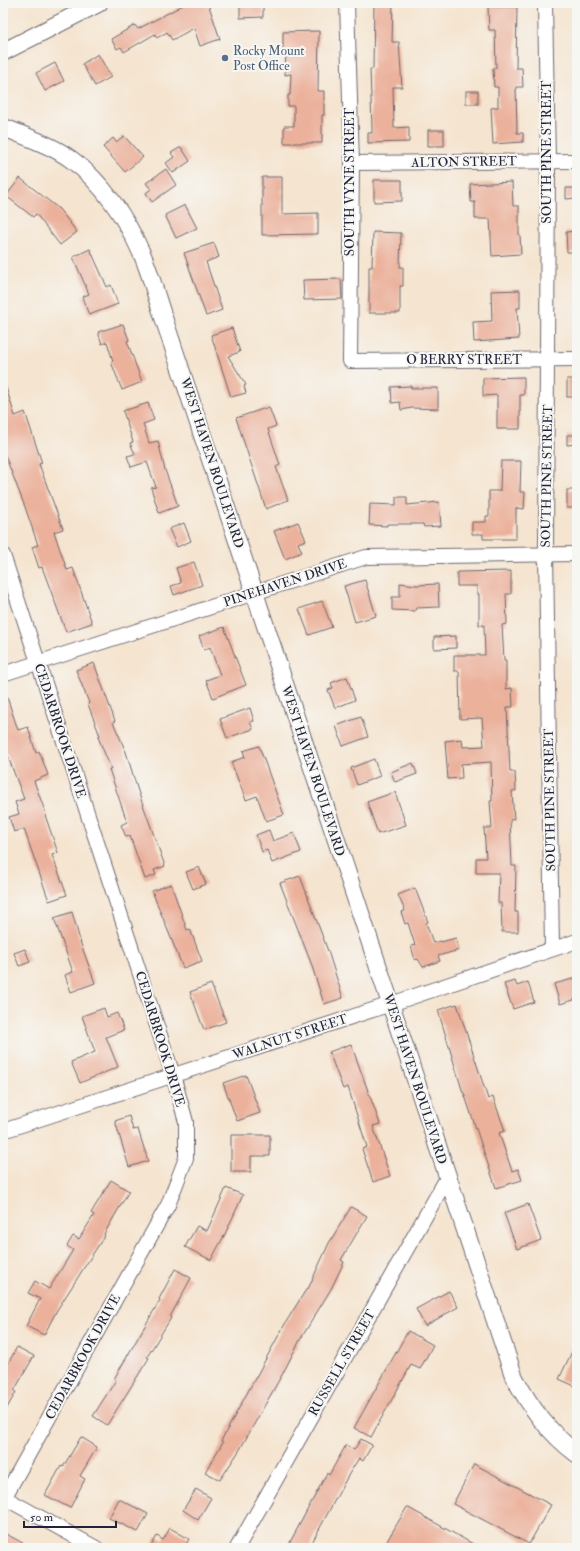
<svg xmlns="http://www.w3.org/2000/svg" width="580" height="1551" viewBox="0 0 580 1551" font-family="'IM FELL Double Pica',serif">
  <rect width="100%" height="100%" fill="#f6f6f2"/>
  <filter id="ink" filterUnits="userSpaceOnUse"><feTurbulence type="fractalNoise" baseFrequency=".025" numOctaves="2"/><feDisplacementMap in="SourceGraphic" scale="8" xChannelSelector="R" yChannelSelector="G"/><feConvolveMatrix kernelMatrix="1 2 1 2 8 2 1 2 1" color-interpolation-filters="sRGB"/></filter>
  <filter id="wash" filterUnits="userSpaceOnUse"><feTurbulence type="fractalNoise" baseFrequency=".012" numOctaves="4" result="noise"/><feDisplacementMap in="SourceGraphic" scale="16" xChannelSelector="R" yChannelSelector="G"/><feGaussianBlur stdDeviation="0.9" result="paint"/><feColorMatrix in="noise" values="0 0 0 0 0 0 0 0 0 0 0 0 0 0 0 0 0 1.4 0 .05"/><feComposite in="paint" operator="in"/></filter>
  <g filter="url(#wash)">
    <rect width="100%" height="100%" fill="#f5e4cf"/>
    <g id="blocks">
      <g fill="#ebb19b">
        <path d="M187,3H208L220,39L200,46L194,28L172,40L167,32L157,38L155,34L124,52L121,47L117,49L111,39L135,25L138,29Z"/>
        <path d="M240,3H263V17L240,18Z"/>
        <path d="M374,3H393L392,42H399L402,87H393L394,128L409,127V142L368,143V133H372V128L370,69H373Z"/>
        <path d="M488,7H517L516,68H522L523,87H516L517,133H523V142L493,144L491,108L498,107V87H494L493,68H496L495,30H489Z"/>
        <path d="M319,31L318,91H324V115H322V143H284V126H294V106H288V95H290L291,74L285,75L286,50H283V32Z"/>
        <path d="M98,54L111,77L95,86L82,64Z"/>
        <path d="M55,63L64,81L45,91L36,73Z"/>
        <rect x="466" y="91" width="12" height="13"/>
        <rect x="428" y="130" width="16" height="16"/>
        <path d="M124,136L143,157L125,172L103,147L113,138L116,142Z"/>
        <path d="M181,147L190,161L173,173L166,163L174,157L171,153Z"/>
        <path d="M166,169L176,185L152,202L146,193L151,189L146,183Z"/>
        <path d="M262,177H282V214L318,213V234L262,235Z"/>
        <path d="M20,178L59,209L77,232L60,245L36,214L33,217L6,196Z"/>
        <path d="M374,180H402V201L374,202Z"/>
        <path d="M512,182L513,206H519V235H520L521,254L492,256L490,219H475V202H471L470,184Z"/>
        <path d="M566,188H577V198L566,199Z"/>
        <path d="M185,205L197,228L176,238L165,215Z"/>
        <path d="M577,231V252H567L566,232Z"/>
        <path d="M373,232L401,233L400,267H403V286H400V313H369V267H372Z"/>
        <path d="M214,243L219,257L206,262L222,310L206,316L184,253Z"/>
        <path d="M90,249L107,287L111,285L118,304L89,315L82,297L89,294L73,257Z"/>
        <path d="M341,279L342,299L304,300L303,280Z"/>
        <path d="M520,290V308H517L519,339L474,342L473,322L492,321L491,291Z"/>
        <path d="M123,324L129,340L127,341L142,382L122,390L111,362L113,361L107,342L102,344L98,332Z"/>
        <path d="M232,328L240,352L228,356L246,385L244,386L246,393L231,397L211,335Z"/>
        <path d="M524,377V395H520V429H497V395L483,396V378Z"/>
        <rect x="567" y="379" width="10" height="18"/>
        <path d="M3,384H5L15,416L25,412L42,463L39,464L63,529L54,532L67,570L73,568L92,623L66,632L42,567L39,568L32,547L38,545L25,507L3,450Z"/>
        <path d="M411,386V388H438V409L412,408L401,410L400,402L392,403L391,387Z"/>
        <path d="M148,403L154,420L143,424L149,443L158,441L165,470L178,506L159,513L151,488L156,487L147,462L131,467L127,456L135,454L130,443L133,442L123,411Z"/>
        <path d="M269,407L276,426L268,429L280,465L276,467L288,500L266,509L236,418Z"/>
        <path d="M567,435H577V444L567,445Z"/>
        <path d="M501,461H521L520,492H525L524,509L516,508V539H483V534H472V522H486V516H489V491H500Z"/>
        <rect x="567" y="490" width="10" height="18"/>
        <path d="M396,497H407V505L439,502L441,526L424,527L423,524H387V526L369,525L370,504L396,505Z"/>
        <path d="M298,522L306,540L298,543L302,552L285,559L274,531Z"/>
        <path d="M184,523L191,541L177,547L169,529Z"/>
        <path d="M194,562L202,585L174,595L171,586L181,583L176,568Z"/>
        <path d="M511,571V594H506L507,624L502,625L504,660H506V689L512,688L513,707H507L510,772H515L516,791H512L514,819L510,820L512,866H516L515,912H518V932H502L501,903H498L499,873H476V858H486L484,828H492L490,801H492L491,762L461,764L462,778L448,779L445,741L462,739L463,747L484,746L482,718L460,719L459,671H454V655H485L484,625H479V594H477V586H457V572Z"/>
        <path d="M365,580L376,616L355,622L344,586Z"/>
        <path d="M400,583L416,585L438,584L439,607L416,608L415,611L392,610V597H400Z"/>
        <path d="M322,601L332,627L309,635L299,609Z"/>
        <path d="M224,627L246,685L213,698L206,680L220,675L210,647L204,650L199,636Z"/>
        <path d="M456,636V648L434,649V637Z"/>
        <path d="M94,663L115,721L113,722L126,752L138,791L165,866L154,870L156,875L145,879L130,836L126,837L121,825L127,822L109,769H111L98,737L100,736L88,704L89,703L76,670Z"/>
        <path d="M347,677L355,700L335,708L328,690L333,688L331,683Z"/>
        <path d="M3,691H5L18,730L28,727L36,753L39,751L48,775L34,781L46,814L45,815L58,853L52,855L67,895L49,901L24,829L14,832L9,817L19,814L15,802L24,799L7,754L3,755Z"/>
        <path d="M250,708L254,721L250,722L253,729L227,738L220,719Z"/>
        <path d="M361,717L368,737L343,746L336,726Z"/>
        <path d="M259,746L284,815L266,821L257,796L246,800L231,762L245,757L243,751Z"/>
        <path d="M374,759L380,776L357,785L351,768Z"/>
        <path d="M413,763L417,774L395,782L391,772Z"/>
        <path d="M395,792L406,825L378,834L367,802Z"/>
        <path d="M269,830L273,841L294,833L301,852L272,863L267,850L262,852L256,835Z"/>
        <path d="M199,867L206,884L193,889L186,872Z"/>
        <path d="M300,876L328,951L343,998L324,1004L311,963L280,883Z"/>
        <path d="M171,884L187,930L190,929L202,961L183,968L152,891Z"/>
        <path d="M415,888L428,922L426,923L433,943L441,941V942L456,938L459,950L438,956L440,961L423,967L418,959L415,960L411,946L415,945L408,923L405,924L401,912L405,911L398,895Z"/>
        <path d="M72,912L81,944L95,983L71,992L65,975L73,972L54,918Z"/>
        <path d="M25,949L30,962L19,966L14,953Z"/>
        <path d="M577,978V999L560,1004L554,984Z"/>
        <path d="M515,981L517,986L528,982L534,1002L513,1009L504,984Z"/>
        <path d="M211,984L226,1022L204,1030L190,992Z"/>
        <path d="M457,1004L488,1099L493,1097L505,1131L499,1133L512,1171L518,1169L522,1180L496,1188L464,1093H463L438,1010Z"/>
        <path d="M104,1008L107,1017L117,1013L124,1030L106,1037L118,1067L80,1083L71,1062L95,1052L82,1016Z"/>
        <path d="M351,1044L380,1124L373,1126L390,1176L373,1182L362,1149L367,1147L348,1087L343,1089L329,1052Z"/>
        <path d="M246,1075L260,1113L237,1121L223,1083Z"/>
        <path d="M129,1116L133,1130L138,1129L148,1161L129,1167L115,1121Z"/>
        <path d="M231,1135H270V1156H251V1172H231Z"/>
        <path d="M111,1180L129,1191L104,1234L105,1235L57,1310L44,1335L26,1326L40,1299L28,1293L35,1281L49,1289L73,1250L67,1246L73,1236L79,1239L94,1215L91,1213Z"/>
        <path d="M226,1188L243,1195L225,1234L211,1260L185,1247L197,1226L207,1231Z"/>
        <path d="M528,1204L541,1240L517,1249L504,1213Z"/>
        <path d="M351,1207L367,1216L341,1260L344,1262L331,1289L300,1340L283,1373L239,1451L220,1480L205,1472L223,1442L221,1441L286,1322L307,1288L308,1289L329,1243Z"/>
        <path d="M175,1269L191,1278L170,1317L171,1318L147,1357L149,1358L107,1425L93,1416L116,1380L114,1379L160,1300L159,1299Z"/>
        <path d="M449,1291L458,1307L425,1326L416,1309Z"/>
        <path d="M408,1331L433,1345L420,1369L411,1365L371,1437L354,1428Z"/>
        <path d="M577,1341V1387L559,1379Z"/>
        <path d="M17,1347L34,1356L14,1391L16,1392L3,1415V1373Z"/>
        <path d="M81,1437L97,1447L80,1476L85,1479L70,1508L45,1495L61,1466L63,1467Z"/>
        <path d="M361,1439L372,1445L363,1461L359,1458L349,1474L309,1548H287L327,1473L329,1475L346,1445L354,1450Z"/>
        <path d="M474,1464L551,1505L529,1544L453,1504Z"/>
        <path d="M196,1489L211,1498L198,1520L183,1510Z"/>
        <path d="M119,1499L148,1514L138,1532L109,1518Z"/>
        <path d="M407,1507L480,1548H383Z"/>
        <path d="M170,1528L189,1539L184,1548H150L157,1536L163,1540Z"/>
        <path d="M6,1534L32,1548H3V1540Z"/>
      </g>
    </g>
  </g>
  <g filter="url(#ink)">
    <use href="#blocks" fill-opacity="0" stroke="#6c666f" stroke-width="1"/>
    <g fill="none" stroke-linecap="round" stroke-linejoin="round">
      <defs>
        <g id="minor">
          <path d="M347,3L352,163L350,361L577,359"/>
          <path d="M545,3L548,161L546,553L552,949"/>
          <path d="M352,163L577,161"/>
          <path d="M3,555L173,1075L186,1122V1158L168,1205L4,1498"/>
          <path d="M3,674L366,557L577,554"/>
          <path d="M3,1131L391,1004L577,941"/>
          <path d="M3,1497L96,1548"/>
          <path d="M237,1548L447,1178"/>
        </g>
        <g id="tertiary">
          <path d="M3,52L99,3"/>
          <path d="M3,127C26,137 52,145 72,160C102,182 126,218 141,252C149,269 154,289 160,307L514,1377C531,1408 548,1432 577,1454"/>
        </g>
      </defs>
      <use href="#minor" stroke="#6c666f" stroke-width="16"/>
      <use href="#tertiary" stroke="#6c666f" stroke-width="19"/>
      <use href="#minor" stroke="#fff" stroke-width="14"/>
      <use href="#tertiary" stroke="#fff" stroke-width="17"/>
    </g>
  </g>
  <circle fill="#5c6f8a" stroke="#f6f6f2" stroke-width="1.5" cx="225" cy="58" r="4"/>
  <g text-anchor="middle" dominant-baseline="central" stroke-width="4" stroke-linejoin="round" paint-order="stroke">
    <g font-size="13" fill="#4e5e75" stroke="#f6f6f2" text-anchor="start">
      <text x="233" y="51">Rocky Mount<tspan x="233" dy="15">Post Office</tspan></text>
    </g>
    <g font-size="13" fill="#22223b" stroke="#f6f6f2">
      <text transform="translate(547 152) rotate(-90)">SOUTH PINE STREET</text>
      <text transform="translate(464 162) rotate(-1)">ALTON STREET</text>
      <text transform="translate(350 182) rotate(-90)">SOUTH VYNE STREET</text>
      <text x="464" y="360">O BERRY STREET</text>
      <text transform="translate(212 463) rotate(72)">WEST HAVEN BOULEVARD</text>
      <text transform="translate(547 476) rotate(-89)">SOUTH PINE STREET</text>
      <text transform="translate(285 583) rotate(-18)">PINEHAVEN DRIVE</text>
      <text transform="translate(60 731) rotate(72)">CEDARBROOK DRIVE</text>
      <text transform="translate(313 771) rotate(72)">WEST HAVEN BOULEVARD</text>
      <text transform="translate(550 800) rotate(-91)">SOUTH PINE STREET</text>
      <text transform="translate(290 1037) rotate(-18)">WALNUT STREET</text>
      <text transform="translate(160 1039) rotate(73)">CEDARBROOK DRIVE</text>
      <text transform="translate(415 1079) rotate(72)">WEST HAVEN BOULEVARD</text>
      <text transform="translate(83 1357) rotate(-61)">CEDARBROOK DRIVE</text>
      <text transform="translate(342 1363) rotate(-60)">RUSSELL STREET</text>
    </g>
  </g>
  <rect width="580" height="1551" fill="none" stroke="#f6f6f2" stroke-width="16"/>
  <path d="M24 1521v6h92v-6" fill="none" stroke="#22223b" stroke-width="2"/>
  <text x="30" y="1521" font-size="12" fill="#22223b" stroke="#f6f6f2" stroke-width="3" paint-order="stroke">50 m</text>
</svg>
